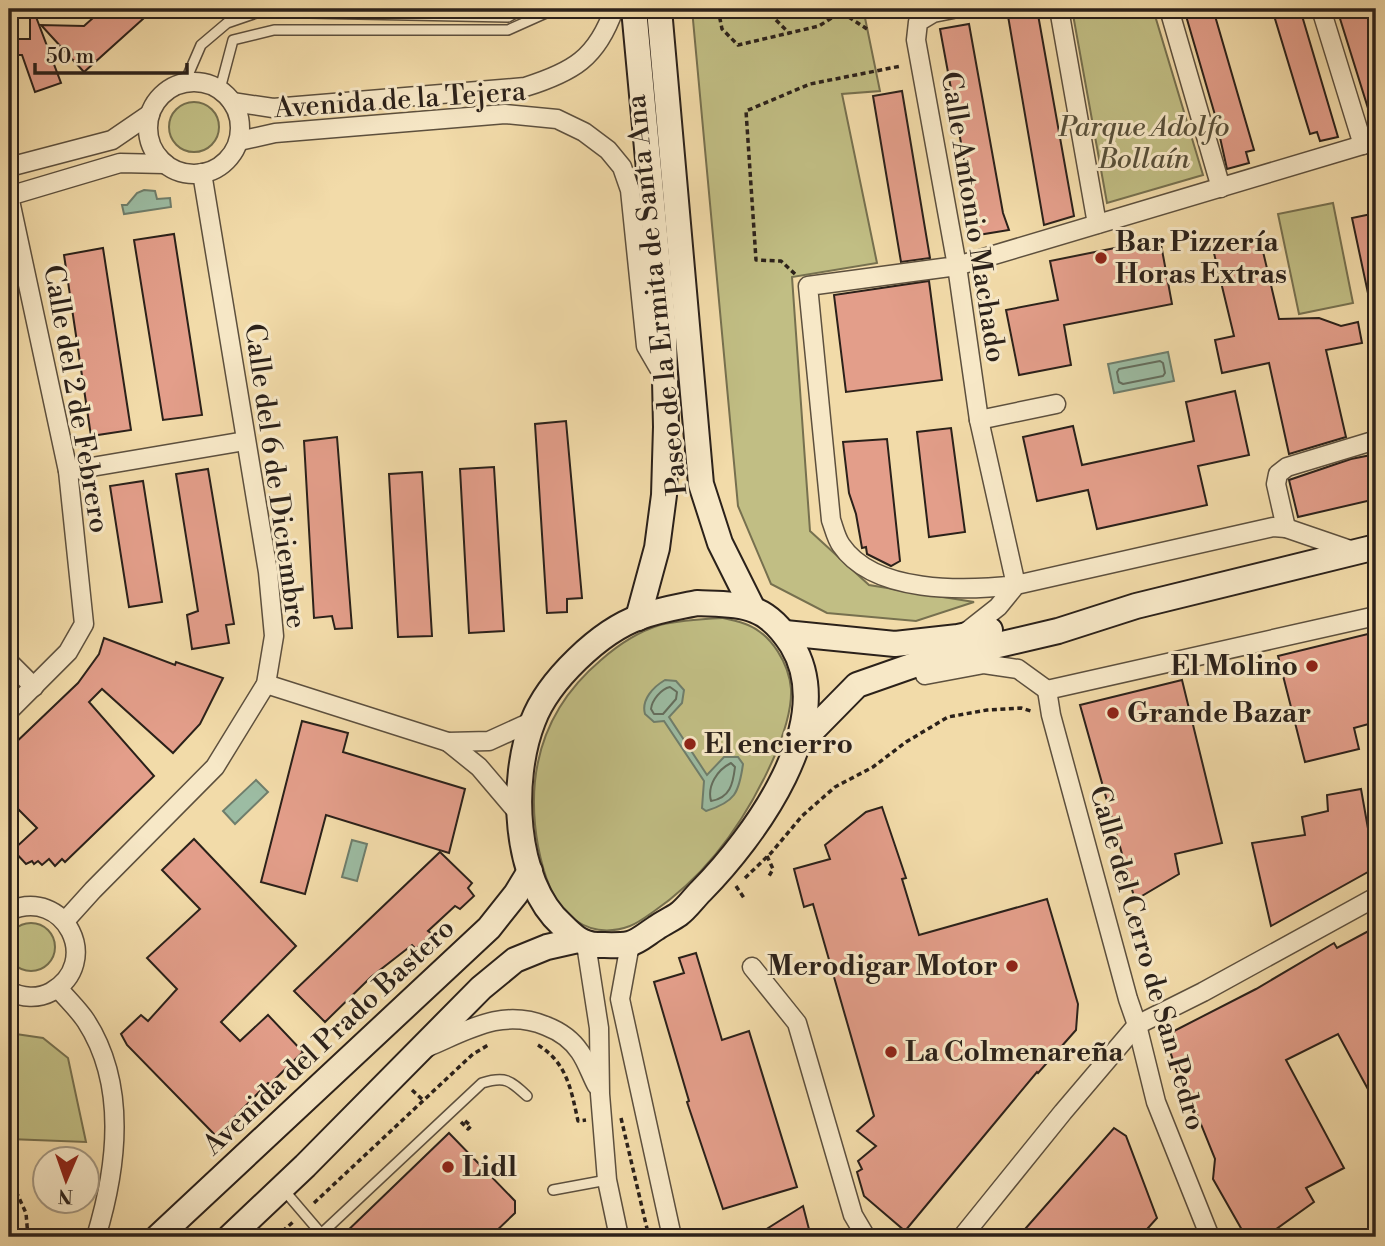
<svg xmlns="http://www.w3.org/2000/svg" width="1385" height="1246" viewBox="0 0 1385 1246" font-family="'Libre Bodoni',serif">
  <rect width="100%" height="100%" fill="#f2dba9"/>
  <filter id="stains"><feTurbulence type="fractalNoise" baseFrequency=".00286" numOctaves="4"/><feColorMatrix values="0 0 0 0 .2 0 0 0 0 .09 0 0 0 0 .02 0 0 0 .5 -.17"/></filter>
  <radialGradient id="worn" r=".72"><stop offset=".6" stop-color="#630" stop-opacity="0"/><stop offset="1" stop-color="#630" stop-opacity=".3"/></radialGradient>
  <g fill="#c1be84" stroke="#76704f" stroke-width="2">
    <path d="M692,9H880L864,13L880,91L842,94L877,263L792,277L810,531L869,585L974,602L916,621L827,613L771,584L738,506Z"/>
    <path d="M1072,9H1153L1203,175L1107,203Z"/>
    <circle cx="194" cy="127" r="25"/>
    <path d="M1333,203L1353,303L1299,314L1278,214Z"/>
    <path d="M723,618C731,620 741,622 748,625C772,635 789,664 791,689C792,711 783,735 775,755C748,817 709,874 653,912C646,917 638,923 630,926C611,933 592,932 575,920C552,904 543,872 538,846C525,773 543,709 601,660C618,645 637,632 660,625C680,620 702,619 723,618Z"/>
    <circle cx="31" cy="947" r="24"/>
    <path d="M9,1033L43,1038L68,1058L86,1142L9,1139Z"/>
  </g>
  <g fill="#9cbca3" stroke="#6f7e6c" stroke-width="2">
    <path d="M144,190L155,191L157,199L170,198L171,207L124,214L122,205H127L137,193Z"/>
    <path d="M1168,352L1174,381L1114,393L1108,364Z"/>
    <path d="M665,680L676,681L684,690L682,703L669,717L707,775L724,757H738L743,764C739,793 735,802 706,811L702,808L704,781L664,721L654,722L645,714C641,700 653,687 665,680Z"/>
    <path d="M256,780L268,792L235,824L223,811Z"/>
    <path d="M352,840L367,844L357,881L342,877Z"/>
  </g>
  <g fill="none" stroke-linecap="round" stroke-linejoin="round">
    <g stroke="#646e5e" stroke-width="2">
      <path d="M1160,361L1163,363L1165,373L1163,376L1123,384L1119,382L1117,372L1119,369Z"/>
      <path d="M670,687L677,692L676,699L663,714H654L651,709C652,700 661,689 670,687Z"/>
      <path d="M731,763L735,767C733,784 730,798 711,801C707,786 717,770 731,763Z"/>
    </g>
  </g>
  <g fill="#e39e8a" stroke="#2b211a" stroke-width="2">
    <path d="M30,9H33L61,83L35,92L22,55H17V39H30Z"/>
    <path d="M103,9H154L84,72L41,25L84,26Z"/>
    <path d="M1037,9L1074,216L1044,225L1008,16Z"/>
    <path d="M1184,9H1213L1254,150L1246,152L1249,163L1227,169L1215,115Z"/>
    <path d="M1272,9H1300L1338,137L1320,141L1317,132L1310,134Z"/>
    <path d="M1337,9H1376V121H1372Z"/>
    <path d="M969,24L1003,213L1009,230L978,235L940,29Z"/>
    <path d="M902,91L930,258L901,262L873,96Z"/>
    <path d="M1376,213V297L1369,298L1352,218Z"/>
    <path d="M174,234L202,415L163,420L134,240Z"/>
    <path d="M1160,239L1172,304L1064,325L1071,365L1019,375L1006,310L1058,300L1050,261Z"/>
    <path d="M1260,239L1279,319L1319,318L1341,326L1358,322L1362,343L1326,350L1346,437L1289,454L1269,363L1222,373L1215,340L1234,336L1213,249Z"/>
    <path d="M103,248L131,430L91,436L64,255Z"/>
    <path d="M929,281L942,380L846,392L834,295Z"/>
    <path d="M1235,391L1249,455L1198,466L1207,505L1097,529L1088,490L1037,501L1023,437L1073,426L1082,465L1194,441L1186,402Z"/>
    <path d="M566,421L582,598L567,599V612L547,613L535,424Z"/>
    <path d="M951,428L965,532L929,537L917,432Z"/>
    <path d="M337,437L352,628L335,629L332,616L314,618L304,441Z"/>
    <path d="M887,439L900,561L891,566L867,554L866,547L862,548L856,514L849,493L843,442Z"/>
    <path d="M1376,454V499L1298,517L1289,480L1351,459Z"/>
    <path d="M494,467L504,631L469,633L460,469Z"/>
    <path d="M208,469L234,624L226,625L229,643L192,649L187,615L198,611L176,474Z"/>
    <path d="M422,472L432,636L398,637L389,474Z"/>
    <path d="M143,481L162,602L129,607L110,486Z"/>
    <path d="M1376,632V722L1354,728L1359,749L1305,762L1278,656Z"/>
    <path d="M104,638L175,665L176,662L223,678L200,724L173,753L102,689L89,702L154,776L65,862L62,859L55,866L49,859L42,865L38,861L34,864L32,861L26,864L13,850L37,828L9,800V749L78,683L99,654Z"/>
    <path d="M1182,680L1222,843L1175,854L1179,874L1135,900L1080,705Z"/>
    <path d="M302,721L348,733L343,752L465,789L449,853L326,815L305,894L261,882Z"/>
    <path d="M1361,789L1375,868L1271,926L1252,843L1305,835L1302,817L1328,811L1327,795Z"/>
    <path d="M882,807L906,878L902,879L919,935L1047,899L1078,1004L1076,1030L1038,1073L1037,1072L905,1231L864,1196L857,1172L862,1169L858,1161L876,1146L857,1131L874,1116L813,904L804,907L794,869L830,859L825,845L866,812Z"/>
    <path d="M194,839L296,946L221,1022L240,1041L268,1015L303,1052L270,1084L268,1083L216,1136L127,1045L121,1034L141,1015L148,1021L177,989L147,958L200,909L162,870Z"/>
    <path d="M440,852L472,883L468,888L474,896L460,909L455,906L428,931L432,934L416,949L412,945L371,977L325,1022L294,991Z"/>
    <path d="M1376,927V1104L1338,1034L1286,1060L1344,1168L1306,1188L1314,1202L1265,1237H1246L1213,1179L1215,1159L1196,1112L1191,1115L1169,1048L1174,1031L1256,989L1334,943L1337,948Z"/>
    <path d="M696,953L722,1040L749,1031L797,1187L723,1209L687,1102L689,1101L654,982L684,973L679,958Z"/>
    <path d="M1114,1128L1126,1136L1157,1218L1140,1237H1018Z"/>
    <path d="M449,1133L515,1201V1213L490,1237H341Z"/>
    <path d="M803,1206L811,1237H754Z"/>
  </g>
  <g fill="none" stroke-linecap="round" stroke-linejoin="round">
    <defs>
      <g id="lane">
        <path d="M185,82L201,45L227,23L259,12L508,17L522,9"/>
        <path d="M220,89L233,40L274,30H508L546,13L548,9"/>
        <path d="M283,1189L324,1237"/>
        <path d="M553,1190L607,1180"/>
        <path d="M321,1234L482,1083C505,1076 510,1080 527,1096"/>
      </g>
      <g id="street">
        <path d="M953,9L933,13L918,22L916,40L957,266L979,420L1016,585C965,591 874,594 841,545C836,538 834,528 831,520L808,286L957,266L1376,141"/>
        <path d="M1059,9L1097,224"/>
        <path d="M1169,9L1221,188"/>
        <path d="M1321,9L1363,145"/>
        <circle cx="194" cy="128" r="46"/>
        <path d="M232,102L273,108L525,87C573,72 597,58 614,9"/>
        <path d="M239,141L275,133L505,114L557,119L584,132L608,150L622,167L630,190L646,346L664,377"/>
        <path d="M9,167L112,140L150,114"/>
        <path d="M979,420L1056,404"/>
        <path d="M68,471L245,441"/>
        <path d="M1286,528L1276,484L1278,474L1287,467L1376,440"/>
        <path d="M965,633L998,607L1016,585L1273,527L1286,528L1356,552"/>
        <path d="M9,662L34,687"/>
        <path d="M925,675L984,664L1018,669L1047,690"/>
        <path d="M266,684L448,742L489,741L533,721"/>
        <path d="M1047,690L1051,715L1128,999L1137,1025L1156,1102L1210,1237"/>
        <path d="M1047,690L1376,616"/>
        <path d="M9,711L68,652L84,624L68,471L9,196L120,163L165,164"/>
        <path d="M448,742L479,767L519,814"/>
        <path d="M9,911C65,886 103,963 51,992C38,999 22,998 9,991"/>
        <path d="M65,921L93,890L215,767L266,684L274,636L268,572L202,173"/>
        <path d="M586,944L599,1028L600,1094L607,1180L619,1237"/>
        <path d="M630,944L620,999L672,1237"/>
        <path d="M752,967L797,1023L853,1215L866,1237"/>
        <path d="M58,988C67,999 78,1009 86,1021C128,1086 117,1168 96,1237"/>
        <path d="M428,1047C468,1030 502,1008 546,1026C559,1031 572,1040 580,1052C587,1062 591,1075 597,1086"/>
        <path d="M962,1237L1063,1112L1137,1025L1203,992L1376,897"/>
      </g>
      <g id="secondary">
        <path d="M634,9L664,331L666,427L664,495L657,548L638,618"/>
        <path d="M659,9L701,484L720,543L753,609"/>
        <path d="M697,603C715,604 738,603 754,610C771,616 783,631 792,645C839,723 754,837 701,891C693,899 687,908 679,914C672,919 663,923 656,928C648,933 638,942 629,944C619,946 607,945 597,945C581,944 573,936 562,925C513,881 510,779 533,721C548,681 600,631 640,617C659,610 678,607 697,603Z"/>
        <path d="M785,633L895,644L958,637L990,630"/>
        <path d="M797,746L857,685L917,664L1058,631L1136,606L1376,547"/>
        <path d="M158,1237L489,928L516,894L530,871"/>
        <path d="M230,1237L305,1166L481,988L515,960L547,947L578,940"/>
      </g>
    </defs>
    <use href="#lane" stroke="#5d503e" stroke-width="12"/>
    <use href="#street" stroke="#5d503e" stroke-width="21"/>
    <use href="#secondary" stroke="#2b211a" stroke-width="28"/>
    <g stroke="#2b211a" stroke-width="3.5" stroke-dasharray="5 3.5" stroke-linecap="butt">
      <path d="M718,9L722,29L738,45L819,26L841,12L867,29"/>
      <path d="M776,20L790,34"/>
      <path d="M795,274L781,261L756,260L746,111L810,84L901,66"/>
      <path d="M767,856L773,869L768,878"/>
      <path d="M745,878L771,853L802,816L835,787L873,767L906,742L948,717L987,710L1021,708L1031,711"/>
      <path d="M736,886L744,898"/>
      <path d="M538,1045C567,1063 571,1089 578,1121L586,1120"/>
      <path d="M412,1090L423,1100"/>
      <path d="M621,1118L649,1237"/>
      <path d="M461,1122L468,1129L471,1126L463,1119"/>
      <path d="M9,1176L26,1213L28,1237"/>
      <path d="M314,1203L473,1054L490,1044"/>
      <path d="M276,1237L293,1222"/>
    </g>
    <use href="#lane" stroke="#f7e8c7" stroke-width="9"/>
    <use href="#street" stroke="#f7e8c7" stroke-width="18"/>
    <use href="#secondary" stroke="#f7e8c7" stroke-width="24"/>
  </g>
  <g fill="#8f2418" stroke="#f7e8c7" stroke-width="2.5">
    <circle cx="1101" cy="258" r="7"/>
    <circle cx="1312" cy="666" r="7"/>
    <circle cx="1113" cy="713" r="7"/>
    <circle cx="690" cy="744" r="7"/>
    <circle cx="1012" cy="966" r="7"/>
    <circle cx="891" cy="1052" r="7"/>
    <circle cx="448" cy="1167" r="7"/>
  </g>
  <g text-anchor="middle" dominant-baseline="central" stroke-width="6" stroke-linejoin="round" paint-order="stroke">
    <g font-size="28" fill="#2b211a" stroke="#f7e8c7">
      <text transform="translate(400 100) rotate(-4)">Avenida de la Tejera</text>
      <text transform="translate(973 217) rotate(81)">Calle Antonio Machado</text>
      <text transform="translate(657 295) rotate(-96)">Paseo de la Ermita de Santa Ana</text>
      <text transform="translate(76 399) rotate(80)">Calle del 2 de Febrero</text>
      <text transform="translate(275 476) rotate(82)">Calle del 6 de Diciembre</text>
      <text transform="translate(1147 958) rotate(74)">Calle del Cerro de San Pedro</text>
      <text transform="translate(329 1037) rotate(-43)">Avenida del Prado Bastero</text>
    </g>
    <g font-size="28" font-style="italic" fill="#58503a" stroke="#f7e8c7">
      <text x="1144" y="127">Parque Adolfo<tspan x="1144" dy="32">Bollaín</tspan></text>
    </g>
    <g font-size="28" font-weight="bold" fill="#2b211a" stroke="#f7e8c7" text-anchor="start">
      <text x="1115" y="242">Bar Pizzería<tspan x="1115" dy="32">Horas Extras</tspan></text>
      <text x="1298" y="666" text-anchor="end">El Molino</text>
      <text x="1127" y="713">Grande Bazar</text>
      <text x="704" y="744">El encierro</text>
      <text x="998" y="966" text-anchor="end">Merodigar Motor</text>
      <text x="905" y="1052">La Colmenareña</text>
      <text x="462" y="1167">Lidl</text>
    </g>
  </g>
  <rect width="1385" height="1246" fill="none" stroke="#f2dba9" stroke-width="35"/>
  <rect x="10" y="10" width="1364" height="1225" fill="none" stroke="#2b211a" stroke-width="3.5"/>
  <rect x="18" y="18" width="1350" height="1211" fill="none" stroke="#2b211a" stroke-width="2"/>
  <g transform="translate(66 1180) rotate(182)"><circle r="33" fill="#f7e8c7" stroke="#a59882" stroke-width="2"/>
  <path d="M0-5L12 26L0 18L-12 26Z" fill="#8f2418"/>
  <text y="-10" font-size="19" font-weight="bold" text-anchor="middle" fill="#2b211a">N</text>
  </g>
  <path d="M35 63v10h152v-10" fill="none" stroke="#2b211a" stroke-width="3.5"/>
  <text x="46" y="63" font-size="21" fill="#2b211a" stroke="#f7e8c7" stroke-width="5" paint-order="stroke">50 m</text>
  <rect width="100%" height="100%" filter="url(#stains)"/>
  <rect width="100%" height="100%" fill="url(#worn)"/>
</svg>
